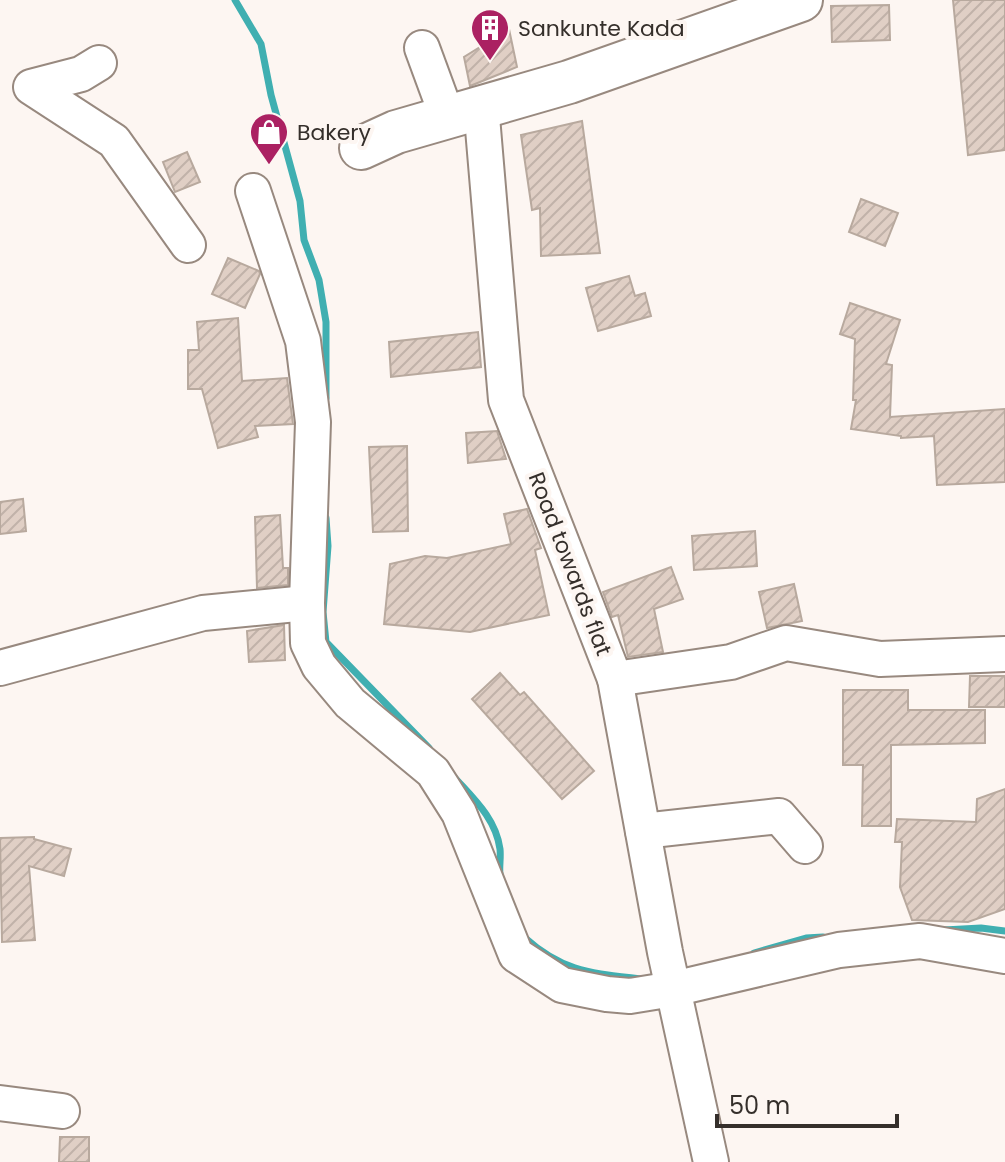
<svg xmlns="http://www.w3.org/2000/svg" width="1005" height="1162" viewBox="0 0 1005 1162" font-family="Poppins,sans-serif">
  <defs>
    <pattern id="building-hatch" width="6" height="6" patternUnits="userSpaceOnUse" patternTransform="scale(2)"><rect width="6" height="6" fill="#e0cfc5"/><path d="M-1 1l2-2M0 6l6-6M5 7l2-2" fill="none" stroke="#c1b2a9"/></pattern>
  </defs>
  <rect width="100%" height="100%" fill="#fdf6f2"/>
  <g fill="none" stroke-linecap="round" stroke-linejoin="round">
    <g stroke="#40afb1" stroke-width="7">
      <path d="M235,0L261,44L271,95L300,201L304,240L319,280L326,322V398"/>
      <path d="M326,518L328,546L323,612L326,642L429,748"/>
      <path d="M455,778C474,799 496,819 500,849C501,858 499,866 500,875"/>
      <path d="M944,930L981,928L1005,931"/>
      <path d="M524,937C563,972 591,973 641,979"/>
      <path d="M754,953L806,938L823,937"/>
    </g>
  </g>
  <g fill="url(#building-hatch)" stroke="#b8a99e" stroke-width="2">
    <path d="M953,0H1005V150L968,155Z"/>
    <path d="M889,5L890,40L832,42L831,6Z"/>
    <path d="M509,29L517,67L470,86L464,57Z"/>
    <path d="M582,121L600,253L541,256L540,208L532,210L521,135Z"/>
    <path d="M187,152L200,182L175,192L163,162Z"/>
    <path d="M861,199L898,213L885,246L849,232Z"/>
    <path d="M228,258L259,271L260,274L245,308L212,294Z"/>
    <path d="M629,276L635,296L645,293L651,316L598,331L586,288Z"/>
    <path d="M850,303L900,320L886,364L892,365L890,417L1005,409V482L937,485L934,436L901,438V436L851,429L856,400H853L855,339L840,334Z"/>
    <path d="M238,318L242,381L287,378L293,424L255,426L258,437L218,448L202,389H188V350H199L197,322Z"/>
    <path d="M478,332L481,367L391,377L389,342Z"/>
    <path d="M497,431L506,459L468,463L466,433Z"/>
    <path d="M407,446L408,531L373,532L369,447Z"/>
    <path d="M23,499L26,531L0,534V502Z"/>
    <path d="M527,509L541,548L535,550L549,615L470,632L384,624L390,564L425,556L447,558L511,544L504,514Z"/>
    <path d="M280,515L283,568H288V585L257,588L255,517Z"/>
    <path d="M755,531L757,566L694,570L692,536Z"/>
    <path d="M671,567L683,599L654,609L663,652L628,657L618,615L612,617L603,592Z"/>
    <path d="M794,584L802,621L767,628L759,592Z"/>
    <path d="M284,625L285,660L249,662L247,631Z"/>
    <path d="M500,673L520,695L524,692L594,771L562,799L472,699Z"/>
    <path d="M970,676H1005V707H969Z"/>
    <path d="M843,690H908V710H985V743L891,745V826H862L863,765H843Z"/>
    <path d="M1005,789V909L968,922L912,920L900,887L902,842H895L897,819L976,822L977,799Z"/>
    <path d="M34,837V839L71,849L64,876L29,866L35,940L2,942L0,838Z"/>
    <path d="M60,1137H89V1162H59Z"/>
  </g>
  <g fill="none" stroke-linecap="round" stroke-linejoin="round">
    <defs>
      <g id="minor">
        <path d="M422,48L447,116"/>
        <path d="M99,63L81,74L31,87L114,141L188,245"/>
        <path d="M481,105L506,400L615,679L731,662L786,643L880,659L1005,654"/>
        <path d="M253,191L303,341L313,422L307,603L308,643L319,666L350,703L433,772L459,813L516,955L562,985L607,994L630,996L673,989L839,950L920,941L1005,956"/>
        <path d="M0,668L203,613L307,603"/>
        <path d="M615,679L665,952L711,1162"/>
        <path d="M643,831L779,816L805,846"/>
        <path d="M0,1103L62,1111"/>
      </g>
      <path id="major" d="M361,148L396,132L569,82L801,0"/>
    </defs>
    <use href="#minor" stroke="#98897f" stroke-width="38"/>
    <use href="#major" stroke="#98897f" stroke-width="46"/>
    <use href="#minor" stroke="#fff" stroke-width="34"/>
    <use href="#major" stroke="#fff" stroke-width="42"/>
  </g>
  <defs>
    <symbol id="building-pin" viewBox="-11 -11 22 30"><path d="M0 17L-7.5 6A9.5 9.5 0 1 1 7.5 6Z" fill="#ab2162" stroke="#fdf6f2"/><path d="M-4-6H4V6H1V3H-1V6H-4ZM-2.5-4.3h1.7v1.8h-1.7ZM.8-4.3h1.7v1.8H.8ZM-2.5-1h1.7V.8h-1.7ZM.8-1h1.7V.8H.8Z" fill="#fff"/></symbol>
    <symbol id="shop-pin" viewBox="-11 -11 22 30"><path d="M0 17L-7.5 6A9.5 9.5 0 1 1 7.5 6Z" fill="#ab2162" stroke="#fdf6f2"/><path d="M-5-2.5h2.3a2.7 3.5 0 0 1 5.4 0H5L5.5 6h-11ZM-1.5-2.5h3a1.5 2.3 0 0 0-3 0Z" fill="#fff"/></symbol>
  </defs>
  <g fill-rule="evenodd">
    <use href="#building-pin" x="468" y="6" width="44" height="60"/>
    <use href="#shop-pin" x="247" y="110" width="44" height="60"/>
  </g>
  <g text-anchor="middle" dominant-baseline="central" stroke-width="8" stroke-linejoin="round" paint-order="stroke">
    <g font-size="22" fill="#352f2b" stroke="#fdf6f2" text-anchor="start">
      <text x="518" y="28">Sankunte Kada</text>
      <text x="297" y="132">Bakery</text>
    </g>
    <g font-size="22" fill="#352f2b" stroke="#fdf6f2">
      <text transform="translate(570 564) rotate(69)">Road towards flat</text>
    </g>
  </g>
  <path d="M717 1114v12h180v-12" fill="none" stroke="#352f2b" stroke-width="4"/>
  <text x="729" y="1114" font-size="24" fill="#352f2b" stroke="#fdf6f2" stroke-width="6" paint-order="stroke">50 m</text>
</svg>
